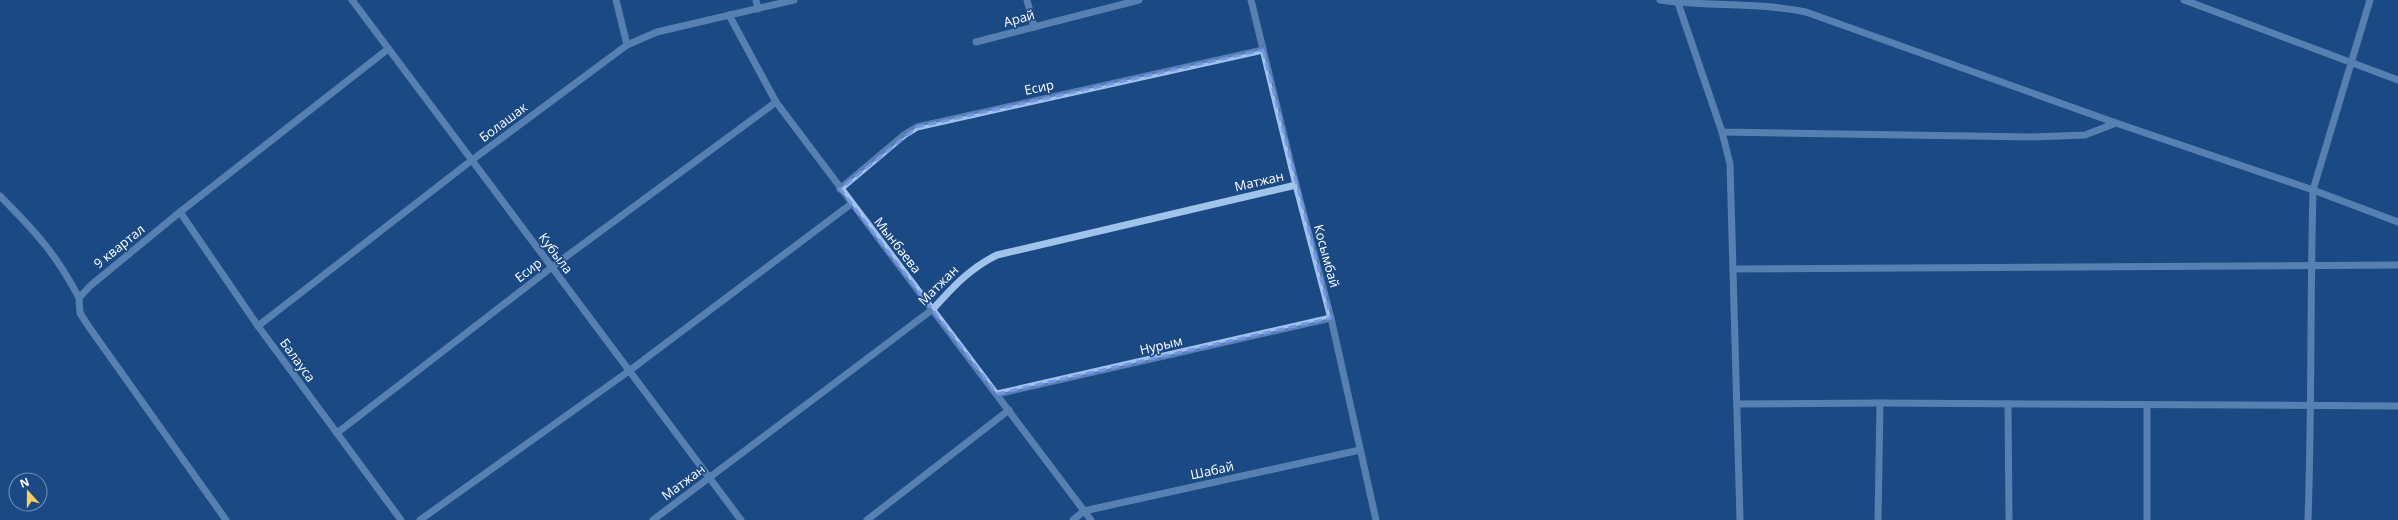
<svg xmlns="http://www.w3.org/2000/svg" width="2398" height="520" viewBox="0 0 2398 520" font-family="'Open Sans',sans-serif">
  <rect width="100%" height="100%" fill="#1b4984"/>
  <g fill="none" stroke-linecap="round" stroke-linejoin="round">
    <g stroke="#a0c3eb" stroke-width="7">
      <path d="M352,0L741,520"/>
      <path d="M616,0L627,45"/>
      <path d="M756,0L758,9"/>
      <path d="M1027,0L1034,27"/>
      <path d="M1251,0L1296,185L1331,318L1376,520"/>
      <path d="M1660,0C1708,7 1758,2 1806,12L2116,123L2313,190C2310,300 2312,410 2308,520"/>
      <path d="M2184,0L2398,80"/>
      <path d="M2370,0L2313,190L2398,222"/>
      <path d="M1678,3L1722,132L2033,137L2085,135L2116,123"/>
      <path d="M729,15L776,102L1091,520"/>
      <path d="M976,42L1139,0"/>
      <path d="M1722,132L1730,164L1740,520"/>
      <path d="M840,189L904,135L917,127L1263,50"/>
      <path d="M0,196C34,230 57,255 79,298"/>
      <path d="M180,212L258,326L401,520"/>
      <path d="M1733,269L2398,265"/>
      <path d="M258,326L472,160L627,45L657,32L794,0"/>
      <path d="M997,394L1331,318"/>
      <path d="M1737,404L1880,403L2398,406"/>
      <path d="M2008,404L2009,520"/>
      <path d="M2147,405V520"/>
      <path d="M337,433L552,267L776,102"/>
      <path d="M226,520L89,327L80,313L79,298L90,286L180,212L388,49"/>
      <path d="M420,520L629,371L851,204"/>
      <path d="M653,520L933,309C953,287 970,268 997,255L1296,185"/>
      <path d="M867,520L1009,410"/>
      <path d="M1073,520L1084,511L1360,450"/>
      <path d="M1878,520L1880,403"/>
    </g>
  </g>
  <path d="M0 0H2398V520H0ZM1263,50L1331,318L997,394L840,189L917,127Z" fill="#1b4984" fill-opacity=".55" fill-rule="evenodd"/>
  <path fill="none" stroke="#7795e8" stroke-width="3" stroke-dasharray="8 5" stroke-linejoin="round" d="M1263,50L1331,318L997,394L840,189L917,127Z"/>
  <g text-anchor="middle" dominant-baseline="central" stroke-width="3.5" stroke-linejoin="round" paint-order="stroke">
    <g font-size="13" fill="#fff" stroke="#1b4984">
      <text transform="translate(1019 18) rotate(-15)">Арай</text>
      <text transform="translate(1039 87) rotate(-12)">Есир</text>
      <text transform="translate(503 122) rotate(-37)">Болашак</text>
      <text transform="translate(1259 181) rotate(-13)">Матжан</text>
      <text transform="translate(898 245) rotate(52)">Мынбаева</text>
      <text transform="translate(119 246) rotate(-39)">9 квартал</text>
      <text transform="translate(556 253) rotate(53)">Кубыла</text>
      <text transform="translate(1327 256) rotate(75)">Косымбай</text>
      <text transform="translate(528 270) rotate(-38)">Есир</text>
      <text transform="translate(938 285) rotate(-45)">Матжан</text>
      <text transform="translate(1161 345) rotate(-13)">Нурым</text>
      <text transform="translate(298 360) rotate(54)">Балауса</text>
      <text transform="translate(1212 470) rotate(-12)">Шабай</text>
      <text transform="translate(683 482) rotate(-37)">Матжан</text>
    </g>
  </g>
  <g transform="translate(28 492) rotate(339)"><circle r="19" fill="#1b4984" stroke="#7692b5"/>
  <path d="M0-3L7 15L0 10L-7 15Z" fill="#fdcd5d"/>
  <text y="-6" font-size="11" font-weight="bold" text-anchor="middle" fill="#ffffff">N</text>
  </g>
</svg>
